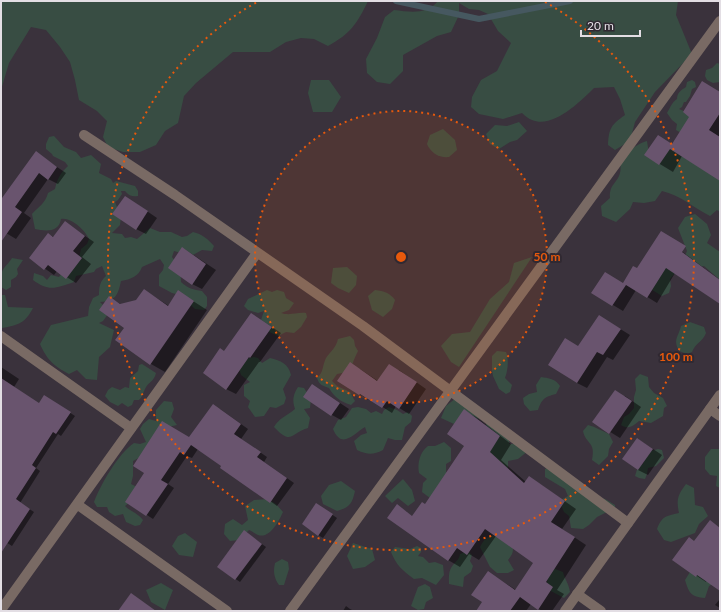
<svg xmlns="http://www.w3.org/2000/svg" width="721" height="612" viewBox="0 0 721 612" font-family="Lato,sans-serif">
  <rect width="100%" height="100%" fill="#3a323c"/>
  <g fill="#384d43">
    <path d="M1,1H368C357,24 350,34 328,46L314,39L301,38L286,42L270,52H233L196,83L184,96L178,123L165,131L156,145L140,152H123L108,147L103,137L107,121L97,111L79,100L75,80L70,62L60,47L46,30L31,27L9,63L1,90Z"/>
    <path d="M438,1H678L676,15L692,54L655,92L635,122L630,141L615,150L608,145C609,128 611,125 625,115L620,99L614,87L594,88C581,101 553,129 532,120C529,119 525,116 522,113L503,119L479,114L471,107L472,97L481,80L497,71L511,43L498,31L488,14L479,10L469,9L459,3V15L451,32L437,36L403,55V71L390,84L377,82L367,73L366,59L377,38L385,17L394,10C411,12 426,15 438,1Z"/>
    <path d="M717,63L720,64V82L713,83L707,80L705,76L706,70L712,68Z"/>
    <path d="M311,80H329L341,97L332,112H313L308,93Z"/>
    <path d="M692,80L695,82L696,87L692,89L690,96L686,102H684L682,107L679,109L686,112L693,118L683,134L676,130L677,124L672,120L667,113C670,108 672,102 677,99C677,93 681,90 686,87L687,82Z"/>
    <path d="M519,122L527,131L517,140L510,142L499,149L490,144L486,134L495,125L507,126Z"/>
    <path d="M443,129L455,140L457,150L449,157C439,158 431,153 427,144L430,135Z"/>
    <path d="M54,136L64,147L76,152L81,158L91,155L101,164L99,173L111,179L113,183L116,181L135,186L138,191V196C133,197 129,196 125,191H121L122,194L118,200L115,202L121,217L120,225L112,233L122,234L125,238L131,237L137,239L150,228L160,232H171L182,237L187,236L193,232C202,234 208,239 214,246L212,251L202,250L191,256L174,251L172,257C178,265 181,272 181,282C187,288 194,290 202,291L207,297V306L204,310L195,309L180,295L172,293L159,286V275L163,270L164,265L160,259L142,267C138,277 131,279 121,281C118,295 116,301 100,302L107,309L108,314L103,321L99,323L114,330L110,347L99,357L97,380L86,379L77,370L69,374C54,366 47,360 40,344L51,325L88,316L89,307L93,298L99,295C99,287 100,281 106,276L102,266L96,269L94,272L76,276L74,282C56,288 49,292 33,280L34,273L43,276L47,280L51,275L59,277L63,272L79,258L81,249L87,244L89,239C85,230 71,217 61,219C59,233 45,231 35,229L32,214C39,206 45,204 48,193L55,189C57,180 60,173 68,166L65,162L53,156L52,154L46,149V144L49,137Z"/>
    <path d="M647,141L649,154L676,146L720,176V212L717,210L710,216C694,208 680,195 662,191L655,201L644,203L633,202L630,209L616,222L602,216L601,206L610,198C609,184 617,184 620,173C621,170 620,166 621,163C623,154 638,143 647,141Z"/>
    <path d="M695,214L707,224L711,235L707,243L720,252V280L704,266L694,269L684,258L687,251L678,228L685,217Z"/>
    <path d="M532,257L459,367L451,362L441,346L452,334L470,332L490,299L509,282L514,263Z"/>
    <path d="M12,258L23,260L17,269L18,274L16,277L11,280V287L6,290L1,287C1,281 0,273 4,268C7,264 9,263 12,258Z"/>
    <path d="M661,262L675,273L670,279L671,286L669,293L662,296L649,288Z"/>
    <path d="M347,267L357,276L356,285L349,293L338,288L331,283L333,268Z"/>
    <path d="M267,290L272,292L277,290L284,292L286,298L294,303L289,310L281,313C290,316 297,312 306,313L307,317L301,327L294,333L286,332L278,336L263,329L261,320L264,311L258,313L248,310L244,306L248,299Z"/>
    <path d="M375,290C384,291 390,293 395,300L392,309L383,317L372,310L368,296Z"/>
    <path d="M1,295H5L8,307L33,308C25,323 19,325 2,328L1,327Z"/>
    <path d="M690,322L704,327L706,333C702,343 696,342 692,352L687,354L679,351C673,339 678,338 681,326Z"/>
    <path d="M350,336L354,340L355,346L358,351C351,364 353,372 337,374L332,381L337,386L350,392L355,401L351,405C341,402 334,397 329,388C323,386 319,385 317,378C324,372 322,366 326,358C331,351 336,348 338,339Z"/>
    <path d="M497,351L506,352C509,359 508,370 505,378L512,385L510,392L506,394L499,389L493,376L492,370V356Z"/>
    <path d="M254,357L258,358L262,363L270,358C281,361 288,363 291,375L283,389L286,398L284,404L276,408L270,407L264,416L255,417L248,407L250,401L244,396V385L250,382L241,375L238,366L245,359Z"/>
    <path d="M142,364L156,373C154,382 148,382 145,389C143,393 143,396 139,400H134L132,405L128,407L122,403L118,406L110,402L105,396L108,390L112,387L120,390L125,387L129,388L130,378L138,371L139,365Z"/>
    <path d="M640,374L648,377L649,387L654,393L663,398L667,406L664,408L663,416L651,423L639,421C633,426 628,430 621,425L624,417L629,414L634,408V397L636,390L635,379Z"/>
    <path d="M541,377C548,378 556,379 560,386L556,394C544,397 542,399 538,410L530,411L524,404L523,398L529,394L537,392L536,385Z"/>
    <path d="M298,387L304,388L311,399L310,408L304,409L310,418L308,428C290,433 292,446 274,427C278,419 288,415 295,409C292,400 293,395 298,387Z"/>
    <path d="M456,398L480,417L472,423L461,422L454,424L441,418L446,406Z"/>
    <path d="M164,401L172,402L174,409L171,417L177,425L168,427L146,454L133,461V476L131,484L141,489L132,500L125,506C131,512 138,513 143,520L140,525L135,526L126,522L123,514L115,516L109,512L107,507H97L94,502C101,484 118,454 134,443L140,444L146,442L140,429L143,424L149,419L156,421V410Z"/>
    <path d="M358,407L366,409L371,413L376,411L382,414L384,410L389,407L397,410L403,414L408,412L412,416L411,422L405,427L402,440H395L388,438L383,450C373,455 368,455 357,450L354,441L361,435L367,433L365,427C353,434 342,450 333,429L338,420L346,417L352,408Z"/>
    <path d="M487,423L511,433L509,444H521L528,451L518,459L508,461V471L482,461L483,430Z"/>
    <path d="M588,425C596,427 602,431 609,434L613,442L609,449L608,456L599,465L592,460C596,441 586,445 583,431Z"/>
    <path d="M444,442L451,448V461L446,464V472L456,481L430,498L422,492L423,483L427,479L419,473C417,463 420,452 428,446H435Z"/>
    <path d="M658,449L662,450L664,458L656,466L648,468L647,474L645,479L639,478L635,476L638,466L643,464L648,452Z"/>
    <path d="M711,449H720V488L716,486L717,476L710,475L705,469V457Z"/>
    <path d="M554,465L595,497L605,499L615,505V511L607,512L597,517L589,525L583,529L571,528L569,516L564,512L559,501L568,496L565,489L545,477V469Z"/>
    <path d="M403,479L412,490L415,501L408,506L398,498L392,503L385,496Z"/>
    <path d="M341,481L355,491C352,504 350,507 337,511L323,504L321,496L329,485Z"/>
    <path d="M686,484L694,488L695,505L703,507L708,516L699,524L695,533L671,542L664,540L657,529C662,516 666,516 679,513C676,499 678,495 686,484Z"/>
    <path d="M268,499L276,504L283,512C279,521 270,539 258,535C255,534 252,531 249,530L239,540L230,541L224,534L225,524L233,519L242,525L248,520L245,506L254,500Z"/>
    <path d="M185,533L197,542L193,557L179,555L172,546L178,536Z"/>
    <path d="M496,535C508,541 520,546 508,560L514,570L508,573H497L490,567L480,547C484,539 487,536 496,535Z"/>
    <path d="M353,543L372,549L375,560L365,567L353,569L347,556Z"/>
    <path d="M417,546L421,548V552L418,556L423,557L429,563L435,562L443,565L444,575L436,585L422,578L414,579C403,571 396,565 391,552L395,547L410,549Z"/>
    <path d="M468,551L472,555L470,561L473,566L471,572L464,577L463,587L449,584C449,577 448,571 453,565C456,561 459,560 460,554Z"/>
    <path d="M282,559L288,562L289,569L284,585H279C274,578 273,572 275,563Z"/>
    <path d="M695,564L720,580L709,586L705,598C691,597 689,593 685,580Z"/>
    <path d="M550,567L563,572C565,580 569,584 570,592L564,598L549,590L547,583Z"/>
    <path d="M161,583L173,590L165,610L151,602L146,590Z"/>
    <path d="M425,584L430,587L433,598L426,602L424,609L418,610L411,606L418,587Z"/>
  </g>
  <g fill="#0007">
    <path d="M720,93V180L682,156L673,172L645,155L673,145Z"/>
    <path d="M36,153L66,173L58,184L48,179L24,213L31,218L16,239L1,230V197L3,199Z"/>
    <path d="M135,203L157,218L146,234L136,229Z"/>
    <path d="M66,223L94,242L82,257L91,264L76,283L57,271L54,275L30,258L48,234L54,237Z"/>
    <path d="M668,241L720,280V303L675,273L657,303L636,290L623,311L593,293L624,284Z"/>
    <path d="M183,248L216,270L202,289L192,284Z"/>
    <path d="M144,290L169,306L179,292L207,310L165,372L151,364L125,327L109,297L122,305L136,301Z"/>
    <path d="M252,314L281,333L260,362H259L236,394L226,389L225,352Z"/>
    <path d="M609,322L630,335L613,360L607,357L587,388L577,383L579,347Z"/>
    <path d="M1,367L19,379L14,387L39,404L49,399L75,416L61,436L58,434L36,468L40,471L20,503L34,512L12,546L1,539Z"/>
    <path d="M360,369L378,381L399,370L426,389L409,414L396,406L392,413L370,399L369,400L359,394Z"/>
    <path d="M322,391L349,409L341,420L332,415Z"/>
    <path d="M625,396L641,407L620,438L594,422Z"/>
    <path d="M220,409L248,429L241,439L267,457L264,462L294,483L277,506L198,449L192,458L187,456L168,484L174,488L153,519L126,501Z"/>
    <path d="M464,411L476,417L511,444L501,460L526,482L540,484L576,509L562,529L586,545L557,590L564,594L552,611H542L531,604L526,611H486L483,602L488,572L516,590L534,563L496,536L479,560L469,554L460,567L448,560L397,506L407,512V513L416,519L465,446Z"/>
    <path d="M638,439L662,455L648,475L638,470Z"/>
    <path d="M321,507L337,518L323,538L318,535Z"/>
    <path d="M710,522L720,528V562L706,582L673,560L695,542Z"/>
    <path d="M248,534L266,547L240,582L218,567Z"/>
    <path d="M720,599V608L715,605Z"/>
    <path d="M346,606L350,609L354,611H343Z"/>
  </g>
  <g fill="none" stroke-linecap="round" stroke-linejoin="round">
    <path stroke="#465860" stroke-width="6" d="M396,1L479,19L570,1"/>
  </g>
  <g fill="#69546e">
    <path d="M702,81L720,92V113L709,130L720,137V181L670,149L659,165L644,155L658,135L672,144L689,117L683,112Z"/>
    <path d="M36,151L57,167L48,180L39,173L15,207L22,212L1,242V197L2,198Z"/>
    <path d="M125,196L148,211L136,230L112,214Z"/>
    <path d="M65,221L85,236L73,251L82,258L66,279L48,265L44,270L29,258L48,233L53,237Z"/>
    <path d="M661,231L686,246L682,252L720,280V304L666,268L647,298L626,285L612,306L591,293L605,272L623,283L633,266L637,268Z"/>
    <path d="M182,247L206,264L192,285L168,268Z"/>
    <path d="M144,289L168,306L178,290L194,301L150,365L115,340L124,328L99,310L109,296L120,304L136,300Z"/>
    <path d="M251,313L272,327L250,358L249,357L226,390L203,373L220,348L224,351Z"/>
    <path d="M599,315L621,329L603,355L597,352L577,383L548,365L565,338L578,346Z"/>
    <path d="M350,362L377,381L389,364L417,382L399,409L387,401L382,408L360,394L359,395L337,381Z"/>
    <path d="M1,378L39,403L44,395L71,412L56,434L53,432L32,465L36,468L16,499L30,509L1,553Z"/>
    <path d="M312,384L340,403L331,416L303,397Z"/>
    <path d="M615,390L632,401L609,434L592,422Z"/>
    <path d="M213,404L241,424L234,434L261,452L257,457L287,478L270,503L220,468L221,466L191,445L184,455L180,452L161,480L168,484L146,516L125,502L144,473L133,466L162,421L189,437Z"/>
    <path d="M464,409L500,436L490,452L524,483L529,476L565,501L551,522L575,537L546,582L553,587L538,610L520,597L510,611H476L482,602L471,595L488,571L515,590L533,563L485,529L467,555L457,548L448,561L387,518L397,504L412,516L422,502L425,504L464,446L447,434Z"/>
    <path d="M637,438L653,449L638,470L622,459Z"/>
    <path d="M316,503L333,514L318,536L302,524Z"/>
    <path d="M710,520L720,528V591L697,575L696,577L672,560L689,537L694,541Z"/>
    <path d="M244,530L262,544L235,580L217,567Z"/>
    <path d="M131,593L156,611H118Z"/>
  </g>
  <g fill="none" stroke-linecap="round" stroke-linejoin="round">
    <g stroke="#796a64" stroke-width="10">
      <path d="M84,135L175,195L363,326L628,523"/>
      <path d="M1,336L131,428"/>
      <path d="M710,409L720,416"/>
      <path d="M78,505L227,611"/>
      <path d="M577,594L601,611"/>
      <path d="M1,610C87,491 172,372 257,253"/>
      <path d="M290,611L720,21"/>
      <path d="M565,611L720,395"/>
    </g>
  </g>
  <circle cx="401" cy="257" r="146" fill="#e8590c" fill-opacity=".12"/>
  <g fill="none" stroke="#e8590c" stroke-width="2" stroke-dasharray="2 4">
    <circle cx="401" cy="257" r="146"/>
    <path d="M545 2A293 293 0 1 1 257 2"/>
  </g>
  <circle cx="401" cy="257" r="6" fill="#e8590c" stroke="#302932" stroke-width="2"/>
  <g font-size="12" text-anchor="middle" font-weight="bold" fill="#e8590c" stroke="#302932" stroke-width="4" stroke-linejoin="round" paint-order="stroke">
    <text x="547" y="261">50 m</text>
    <text x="676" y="361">100 m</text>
  </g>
  <rect width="721" height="612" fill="none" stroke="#e3dee4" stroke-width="4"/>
  <path d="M581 30v6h59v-6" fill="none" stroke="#e3dee4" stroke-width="2"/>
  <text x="587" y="30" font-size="12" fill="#e3dee4" stroke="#302932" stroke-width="3" paint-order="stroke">20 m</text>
</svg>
